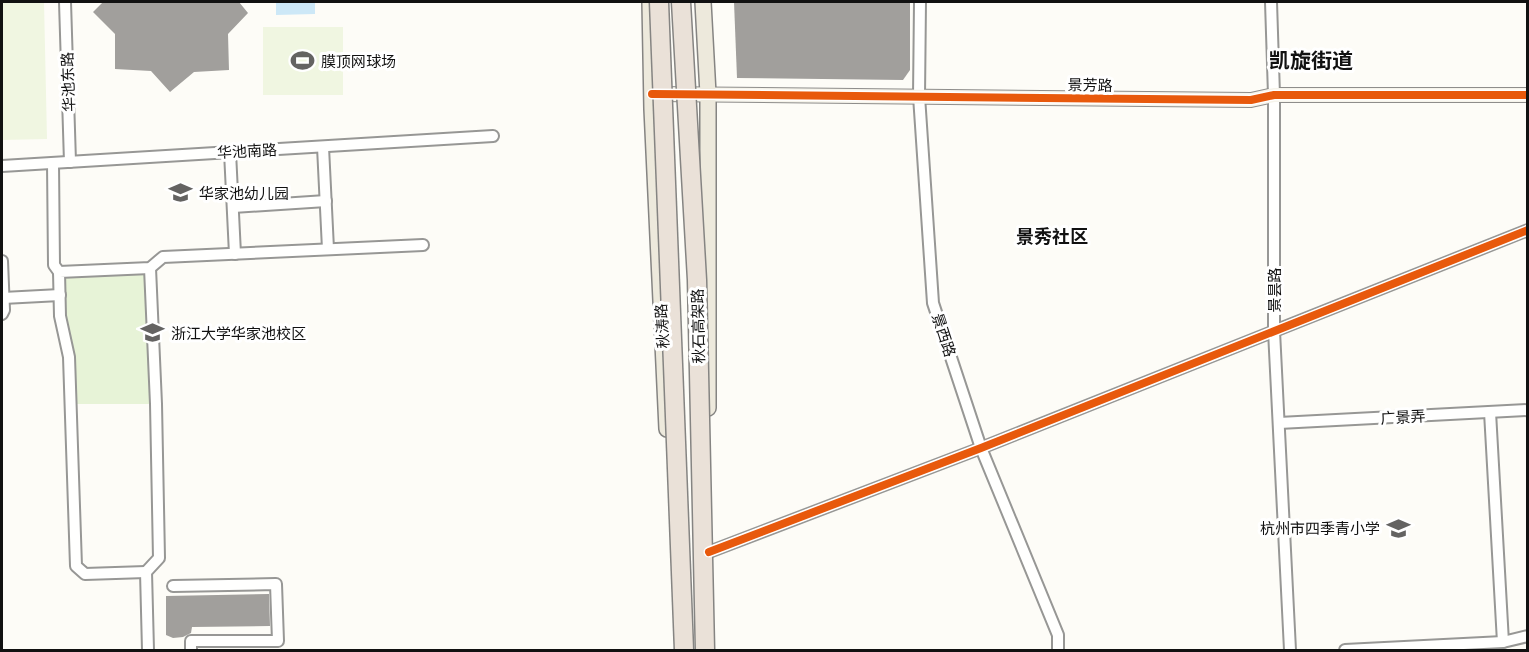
<svg xmlns="http://www.w3.org/2000/svg" width="1529" height="652" viewBox="0 0 1529 652" font-family="'Libre Baskerville','Noto Sans SC',serif">
  <rect width="100%" height="100%" fill="#fdfcf7"/>
  <path fill="#e7f3d7" d="M150,268L156,404H71L59,272Z"/>
  <g fill="#f0f6e1">
    <path d="M2,2H44L47,139L2,140Z"/>
    <rect x="263" y="27" width="80" height="68"/>
  </g>
  <path fill="#cde8f7" d="M276,2H315V14L276,15Z"/>
  <g fill="#a19f9c">
    <path d="M103,2H239L248,13L228,34L229,70L194,72L170,92L151,71L115,69V34L93,12Z"/>
    <path d="M734,2H910V70L903,80L737,78Z"/>
    <path d="M269,594L270,626L192,627L191,633L183,637L173,638L166,635V596Z"/>
  </g>
  <g fill="none" stroke-linecap="round" stroke-linejoin="round">
    <defs>
      <g id="street">
        <path d="M65,2L70,162"/>
        <path d="M920,2L919,96L933,303L981,448L1058,635V650"/>
        <path d="M1271,2L1274,95V331L1290,650"/>
        <path d="M323,147L328,249"/>
        <path d="M230,152L235,254"/>
        <path d="M53,163L54,265L59,272"/>
        <path d="M2,166L493,136"/>
        <path d="M233,207L326,201"/>
        <path d="M2,261L4,310L2,314"/>
        <path d="M3,298L60,295"/>
        <path d="M1490,412L1503,642"/>
        <path d="M1279,423L1528,410"/>
        <path d="M709,552L981,448L1528,230"/>
        <path d="M146,572L85,574L76,566L69,357L60,316L59,272L150,268L163,257L423,245"/>
        <path d="M173,586L276,584L278,641H191V650"/>
        <path d="M148,650L146,572L159,558L156,404L150,268"/>
        <path d="M1345,650L1503,642L1528,636"/>
      </g>
      <path id="secondary" d="M654,94L1251,100L1274,95H1528"/>
      <g id="primary">
        <path d="M650,2L652,109L667,429"/>
        <path d="M703,2L708,94V408"/>
      </g>
    </defs>
    <use href="#street" stroke="#979795" stroke-width="14"/>
    <use href="#secondary" stroke="#8e8d8b" stroke-width="16"/>
    <use href="#primary" stroke="#858482" stroke-width="18"/>
    <use href="#street" stroke="#fffffe" stroke-width="10"/>
    <use href="#secondary" stroke="#f6f4eb" stroke-width="14"/>
    <use href="#primary" stroke="#ede9dc" stroke-width="15"/>
    <defs>
      <g id="highway-bridge">
        <path d="M659,2L684,650"/>
        <path d="M681,2L697,280L705,650"/>
      </g>
    </defs>
    <use href="#highway-bridge" stroke="#858482" stroke-width="21" stroke-linecap="butt"/>
    <use href="#highway-bridge" stroke="#eae1d8" stroke-width="18"/>
    <defs>
      <g id="cycleway">
        <path d="M652,94L1251,100L1274,95H1528"/>
        <path d="M709,552L981,448L1528,230"/>
      </g>
    </defs>
    <use href="#cycleway" stroke="#fff" stroke-width="11"/>
    <use href="#cycleway" stroke="#e8590c" stroke-width="8"/>
  </g>
  <defs>
    <symbol id="stadium-bare" viewBox="-9 -9 18 18"><path d="M0-5a6.5 5 0 1 0 0 10a6.5 5 0 1 0 0-10ZM-3.5-1.8h7v3.6h-7Z" fill="#646362" stroke="#fff" stroke-width="2.5" paint-order="stroke"/></symbol>
    <symbol id="school-bare" viewBox="-9 -9 18 18"><path d="M0-5L7-2L0 1L-7-2ZM-4 1L0 2.5L4 1V4Q0 6-4 4Z" fill="#646362" stroke="#fff" stroke-width="2.5" paint-order="stroke"/></symbol>
    <symbol id="university-bare" viewBox="-9 -9 18 18"><path d="M0-5L7-2L0 1L-7-2ZM-4 1L0 2.5L4 1V4Q0 6-4 4Z" fill="#646362" stroke="#fff" stroke-width="2.5" paint-order="stroke"/></symbol>
  </defs>
  <g fill-rule="evenodd">
    <use href="#stadium-bare" x="286" y="44" width="33" height="33"/>
    <use href="#school-bare" x="164" y="176" width="33" height="33"/>
    <use href="#university-bare" x="136" y="316" width="33" height="33"/>
    <use href="#school-bare" x="1382" y="512" width="33" height="33"/>
  </g>
  <g text-anchor="middle" dominant-baseline="central" stroke-width="6" stroke-linejoin="round" paint-order="stroke">
    <g font-size="15" fill="#111" stroke="#fff" text-anchor="start">
      <text x="321" y="61">膜顶网球场</text>
      <text x="199" y="193">华家池幼儿园</text>
      <text x="171" y="333">浙江大学华家池校区</text>
      <text x="1380" y="528" text-anchor="end">杭州市四季青小学</text>
    </g>
    <g font-size="15" fill="#111" stroke="#fff">
      <text transform="translate(68 82) rotate(-92)">华池东路</text>
      <text transform="translate(1090 85) rotate(1)">景芳路</text>
      <text transform="translate(247 151) rotate(-3)">华池南路</text>
      <text transform="translate(1274 290) rotate(-90)">景昙路</text>
      <text transform="translate(662 326) rotate(-93)">秋涛路</text>
      <text transform="translate(698 326) rotate(-91)">秋石高架路</text>
      <text transform="translate(944 335) rotate(72)">景西路</text>
      <text transform="translate(1403 417) rotate(-3)">广景弄</text>
    </g>
    <g font-size="18" font-weight="bold" fill="#111" stroke="#fff">
      <text x="1052" y="237">景秀社区</text>
    </g>
    <g font-size="21" font-weight="bold" fill="#111" stroke="#fff">
      <text x="1311" y="61">凯旋街道</text>
    </g>
  </g>
  <rect width="1529" height="652" fill="none" stroke="#111111" stroke-width="6"/>
</svg>
